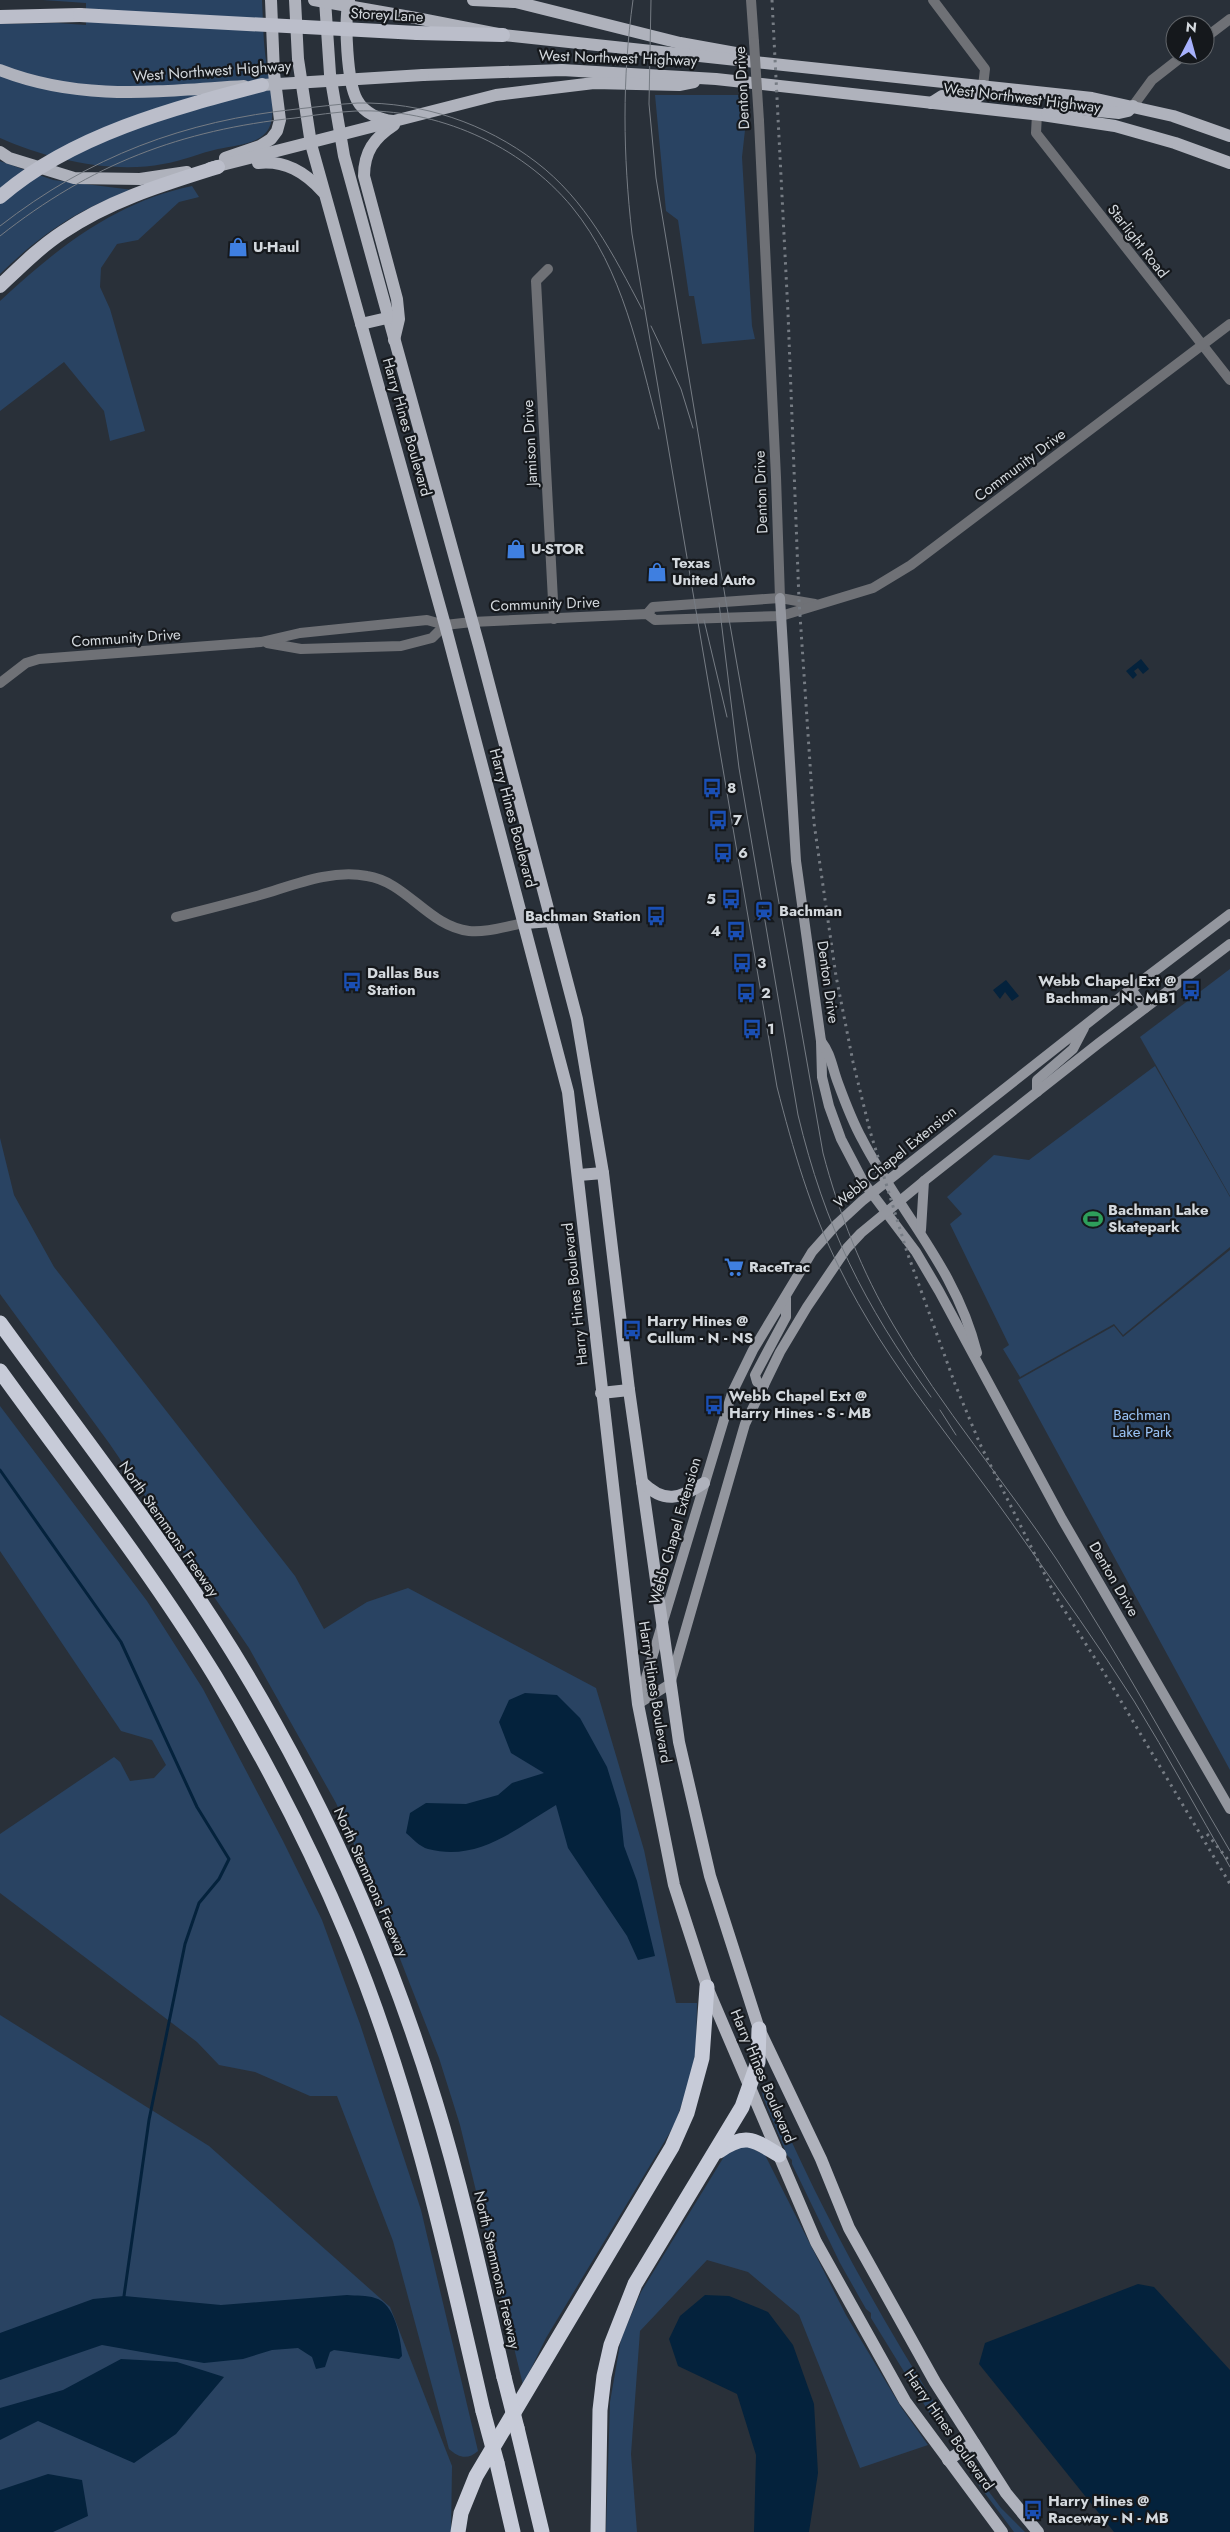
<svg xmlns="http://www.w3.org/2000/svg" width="1230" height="2532" viewBox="0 0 1230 2532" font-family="Jost,sans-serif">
  <rect width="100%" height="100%" fill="#293039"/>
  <g fill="#294362">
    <path d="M43,0H262C263,18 263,36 265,53C267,72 278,112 269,128C260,145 235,145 218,149C200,153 182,161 163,164C112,174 47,159 0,138V24L57,23L86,25V3Z"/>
    <path d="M655,95H746L747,112L742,157L752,326L755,339L702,344L694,296H689L678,220L666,211Z"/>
    <path d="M0,161L53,180L133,190C80,207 39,236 0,274Z"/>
    <path d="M192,186L199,197L179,202L138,240L117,244L101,268L100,287L110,309L145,431L110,441L104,411L64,362L0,411V301C57,248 115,202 192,186Z"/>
    <path d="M1230,969V1196L1140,1037Z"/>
    <path d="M1155,1066L1230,1197V1247L1123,1335L1114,1324L1020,1377L1003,1349L1009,1345L950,1224L962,1214L947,1197L994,1155L1029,1160Z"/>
    <path d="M0,1138L14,1195L54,1267L295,1576L324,1629L367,1602L408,1588L596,1688L644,1850L676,2003H697L696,2052L687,2088L675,2124L546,2338L523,2385L460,2125L439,2058L364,1867L336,1803L249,1648L109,1443L0,1294Z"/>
    <path d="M1230,1250V1770L1018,1380L1114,1326L1123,1337Z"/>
    <path d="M0,1406L147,1601L203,1689L283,1841L322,1920L360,2024L421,2210L478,2451C468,2460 459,2458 449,2449L393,2241L337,2096H310L255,2072L219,2065L197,2042L0,1893V1834L114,1757L120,1762L130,1781L154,1778L166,1765L152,1740L121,1731L0,1551Z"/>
    <path d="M0,2015L209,2146L390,2307L452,2466L451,2532H0Z"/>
    <path d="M767,2086C818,2206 876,2311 946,2421L950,2431L946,2434L935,2422L871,2318V2313L866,2309L840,2263L792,2164V2160L787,2155L763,2097L761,2088Z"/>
    <path d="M745,2145L765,2155L846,2315L901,2407L928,2445L860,2468L799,2315L748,2272L707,2260L640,2331L631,2454L637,2532H606L610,2402L621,2339L641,2292L725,2155Z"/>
    <path d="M973,2470L1001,2508L1025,2532H1014L975,2480L971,2472Z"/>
  </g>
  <g fill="#04223c">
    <path d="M1141,659L1149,669L1143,674L1138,668L1134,671L1137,675L1133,679L1126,671Z"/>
    <path d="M1006,980L1019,996L1012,1001L1005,992L1000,999L993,990Z"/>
    <path d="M525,1693L557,1695L580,1718L607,1767L620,1809L624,1846L637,1881L655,1956L638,1960L627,1936L568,1848L556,1805C515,1829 479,1862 428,1849C420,1847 412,1838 406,1833L410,1813L426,1803L466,1804L498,1795L512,1783L544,1773L511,1753L499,1722L509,1700Z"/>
    <path d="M1138,2284L1154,2287L1230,2370V2532H1114L979,2364L985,2343Z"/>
    <path d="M347,2295C356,2296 367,2295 375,2298C395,2303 401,2339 402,2356L399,2359L334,2350L330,2352L325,2367L316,2369L312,2357L298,2348L272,2350L243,2359L204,2363L102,2345L0,2380V2333L93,2299L124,2296L221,2305Z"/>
    <path d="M705,2295L729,2296L768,2312L793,2345L814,2404L818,2473L809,2532H754L756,2455L737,2394L678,2366L669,2339L680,2316Z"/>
    <path d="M121,2359L177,2362L224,2377L176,2434L134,2463L38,2421L0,2440V2408L63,2390Z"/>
    <path d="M48,2474L82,2480L88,2516L53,2532H0V2490Z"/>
  </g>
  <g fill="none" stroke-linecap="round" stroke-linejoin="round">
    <path stroke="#04223c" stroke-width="3" d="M0,1470L121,1642L197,1807L229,1859L219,1879L199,1903L185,1944L149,2120L124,2296"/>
    <g stroke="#6f7176" stroke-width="10">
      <path d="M933,0L985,69L983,86"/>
      <path d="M1205,38L1230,19"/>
      <path d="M1133,106L1152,80L1184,55"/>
      <path d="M1037,114L1036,133L1230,380"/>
      <path d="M548,269L536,281L554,619"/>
      <path d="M267,643L301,649L401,646L432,638L445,625"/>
      <path d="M0,683L26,663L39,659L261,642L300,633L427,620L445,625"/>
      <path d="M176,917C204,910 232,903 260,895C294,885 331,869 367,876C407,882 428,926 469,931C487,933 506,926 525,923"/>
    </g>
    <g stroke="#6f7176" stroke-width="10">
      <path d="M751,0L754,42"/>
      <path d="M759,121L776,477L780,598"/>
      <path d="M647,614L653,607L780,598L815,604"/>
      <path d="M445,625L472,622L647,614L655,620L781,616L873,588L911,565L1230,324"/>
    </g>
    <g stroke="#93969e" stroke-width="10">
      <path d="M780,598L796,861L821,1041L822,1077L829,1106L841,1139L864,1183L916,1252L939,1291L1062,1519L1230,1809"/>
      <path d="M1131,989L1145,1008"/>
      <path d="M821,1041C831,1054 832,1067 838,1083C845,1102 852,1121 862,1139C900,1213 956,1268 977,1353"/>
      <path d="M1037,1092V1080L1073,1049L1084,1028"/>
      <path d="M921,1230L924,1181"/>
      <path d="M764,1385L757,1382L755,1375L786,1317V1298"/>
      <path d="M639,1701L732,1393L753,1350L812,1252L836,1225L862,1201L1131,989L1230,914"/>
      <path d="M638,1704L670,1684L745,1424L780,1352L807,1307L847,1248L861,1233L924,1181L1099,1043L1230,944"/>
    </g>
    <g stroke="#afb2bc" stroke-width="12">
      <path d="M295,0L298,59L311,144L445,625L568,1092L638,1704L674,1885L707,1987L816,2242L905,2401L1002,2532"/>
      <path d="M325,0L330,74L344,156L479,646L577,1019L603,1173L629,1390L679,1742L710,1876L759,2029L821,2159L849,2228L935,2382L1006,2493L1038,2532"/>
      <path d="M349,0C344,21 347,82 357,100C364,113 380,120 393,121"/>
      <path d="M473,0L515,2"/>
      <path d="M508,0L680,43L741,54"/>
      <path d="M416,18L503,35L1092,98L1173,116L1230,136"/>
      <path d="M0,70C82,102 160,91 244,86"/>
      <path d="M423,75L562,70L716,79L1042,115L1115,126L1175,143L1230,163"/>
      <path d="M931,103L942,96L975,99L980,95L983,86"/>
      <path d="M1047,113L1067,108L1119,113L1128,111L1133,106"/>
      <path d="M394,125C374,138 364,152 364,176L397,299L399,319L394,340"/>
      <path d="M0,152L9,158L74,178L140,179L187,172"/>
      <path d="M225,158L260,146L271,139L277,131L280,120L274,73L271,0"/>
      <path d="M258,163C285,160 305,172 323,192"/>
      <path d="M210,168L496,95L594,83L679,85L694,82"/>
      <path d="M361,324L387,318"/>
      <path d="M525,923L552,921"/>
      <path d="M579,1175L603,1173"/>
      <path d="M601,1393L629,1390"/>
      <path d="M642,1482C664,1504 680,1499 704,1483"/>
      <path d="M948,2460L974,2443"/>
    </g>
    <g stroke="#bbbeca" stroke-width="14">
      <path d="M0,17L80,15"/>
      <path d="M417,33L503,35"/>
      <path d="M0,286C20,267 40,247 63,232C110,200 164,184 218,167"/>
    </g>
    <g stroke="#c7cbd8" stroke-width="15">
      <path d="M0,1323C95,1454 197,1582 275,1724C342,1844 395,1970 435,2101C463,2192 483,2285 504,2377"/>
      <path d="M0,1371C73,1472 150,1570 215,1676C265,1759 310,1846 347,1935C411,2089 446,2250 483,2411"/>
      <path d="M719,2151C745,2133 753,2139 779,2155"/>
      <path d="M517,2428L542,2532"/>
      <path d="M497,2463L513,2532"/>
      <path d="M458,2532L461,2513L476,2476L672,2147L687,2113L702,2058L707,1987"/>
      <path d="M598,2532L600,2410L604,2376L611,2345L635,2284L742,2107L758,2062L759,2029"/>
    </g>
    <g stroke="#767c84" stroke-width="1">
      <path d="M633,0C622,79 623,155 632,234L777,1087C793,1149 810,1209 839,1267C887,1366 961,1449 1023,1539C1061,1593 1099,1646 1134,1701C1168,1756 1198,1812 1230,1867"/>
      <path d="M651,0L649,104L656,178L726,602L823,1153C839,1214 862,1272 894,1326C942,1409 1005,1481 1057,1560C1119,1655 1173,1754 1230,1851"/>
      <path d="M0,226C90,156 184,121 297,109C317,107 338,104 358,103C422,102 485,123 536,162C586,200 613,254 642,309"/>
      <path d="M0,236C91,164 181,130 295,118C315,115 336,112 356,111C436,108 521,145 572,207C624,271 638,351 659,429"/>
      <path d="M651,326L681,389L693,428"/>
      <path d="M719,603L739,768L798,1115C825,1227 863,1303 931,1397"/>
      <path d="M704,620L727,717"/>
      <path d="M940,1410L956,1435"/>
    </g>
    <g stroke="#767c84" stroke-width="3" stroke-dasharray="2.5 5" stroke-linecap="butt">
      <path d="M772,0L788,313L799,600L814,823L836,976L853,1062L870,1131L907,1252L955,1384L980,1444L1056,1597L1103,1671L1230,1884"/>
      <path d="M1207,1834L1230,1862"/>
    </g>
    <path stroke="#6f7176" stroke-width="10" d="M754,42L759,121"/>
    <g stroke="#afb2bc" stroke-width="12">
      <path d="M314,0L416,18"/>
      <path d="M262,85L423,75"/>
    </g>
    <g stroke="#bbbeca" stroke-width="14">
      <path d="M80,15L417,33"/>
      <path d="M0,197C71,135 174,108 262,85"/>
    </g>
    <g stroke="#c7cbd8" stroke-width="15">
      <path d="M504,2377L517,2428"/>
      <path d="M483,2411L497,2463"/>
    </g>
  </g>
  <defs>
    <symbol id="shop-bare" viewBox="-9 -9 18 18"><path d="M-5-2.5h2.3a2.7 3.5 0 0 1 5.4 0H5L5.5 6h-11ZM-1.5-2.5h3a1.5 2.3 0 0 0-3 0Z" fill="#3f7fe0" stroke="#15181c" stroke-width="2.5" paint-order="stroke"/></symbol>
    <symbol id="bus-bare" viewBox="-9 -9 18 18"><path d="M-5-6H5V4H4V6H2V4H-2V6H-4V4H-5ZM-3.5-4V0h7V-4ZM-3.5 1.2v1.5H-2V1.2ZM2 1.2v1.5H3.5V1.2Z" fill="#1a4fb4" stroke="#15181c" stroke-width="2.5" paint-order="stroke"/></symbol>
    <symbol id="station-bare" viewBox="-9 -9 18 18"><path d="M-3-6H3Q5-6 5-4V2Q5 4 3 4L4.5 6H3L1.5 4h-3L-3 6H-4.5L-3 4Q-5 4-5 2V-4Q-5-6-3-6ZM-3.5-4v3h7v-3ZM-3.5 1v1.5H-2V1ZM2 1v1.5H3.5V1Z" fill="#1a4fb4" stroke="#15181c" stroke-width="2.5" paint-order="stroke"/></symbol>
    <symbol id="stadium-bare" viewBox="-9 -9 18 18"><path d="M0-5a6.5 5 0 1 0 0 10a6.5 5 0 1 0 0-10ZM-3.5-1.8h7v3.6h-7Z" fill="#2e9e5b" stroke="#15181c" stroke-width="2.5" paint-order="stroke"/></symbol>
    <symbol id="supermarket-bare" viewBox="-9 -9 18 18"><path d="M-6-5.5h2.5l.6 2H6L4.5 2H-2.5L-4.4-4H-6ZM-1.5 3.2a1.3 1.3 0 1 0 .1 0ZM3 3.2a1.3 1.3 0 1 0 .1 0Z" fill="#3f7fe0" stroke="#15181c" stroke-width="2.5" paint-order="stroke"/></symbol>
  </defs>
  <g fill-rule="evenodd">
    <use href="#shop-bare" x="224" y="233" width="28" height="28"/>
    <use href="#shop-bare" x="502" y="535" width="28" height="28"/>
    <use href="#shop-bare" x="643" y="558" width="28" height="28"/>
    <use href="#bus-bare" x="698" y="774" width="28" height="28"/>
    <use href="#bus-bare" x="704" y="806" width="28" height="28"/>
    <use href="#bus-bare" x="709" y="839" width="28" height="28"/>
    <use href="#bus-bare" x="717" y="885" width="28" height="28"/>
    <use href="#station-bare" x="750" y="897" width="28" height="28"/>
    <use href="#bus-bare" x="642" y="902" width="28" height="28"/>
    <use href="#bus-bare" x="722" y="917" width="28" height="28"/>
    <use href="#bus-bare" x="728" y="949" width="28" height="28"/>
    <use href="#bus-bare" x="338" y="968" width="28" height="28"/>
    <use href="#bus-bare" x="1177" y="976" width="28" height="28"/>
    <use href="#bus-bare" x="732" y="979" width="28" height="28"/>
    <use href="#bus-bare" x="738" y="1015" width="28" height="28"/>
    <use href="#stadium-bare" x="1079" y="1205" width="28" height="28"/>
    <use href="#supermarket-bare" x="720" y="1253" width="28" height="28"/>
    <use href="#bus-bare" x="618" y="1316" width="28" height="28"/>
    <use href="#bus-bare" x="700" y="1391" width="28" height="28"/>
    <use href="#bus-bare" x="1019" y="2496" width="28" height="28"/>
  </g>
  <g text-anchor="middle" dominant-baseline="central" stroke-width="4.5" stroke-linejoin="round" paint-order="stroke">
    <g font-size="15" fill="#d4d9de" stroke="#15181c">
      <text transform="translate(387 15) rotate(3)">Storey Lane</text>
      <text transform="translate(618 58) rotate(2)">West Northwest Highway</text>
      <text transform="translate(212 71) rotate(-4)">West Northwest Highway</text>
      <text transform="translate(742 88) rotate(-93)">Denton Drive</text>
      <text transform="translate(1022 98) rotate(7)">West Northwest Highway</text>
      <text transform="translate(1138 241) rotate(52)">Starlight Road</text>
      <text transform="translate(407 427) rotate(74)">Harry Hines Boulevard</text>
      <text transform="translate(530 443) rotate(-93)">Jamison Drive</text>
      <text transform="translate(1020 465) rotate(-37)">Community Drive</text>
      <text transform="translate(761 492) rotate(-92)">Denton Drive</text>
      <text transform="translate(545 604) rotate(-2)">Community Drive</text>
      <text transform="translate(126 638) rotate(-4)">Community Drive</text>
      <text transform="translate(513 818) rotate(75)">Harry Hines Boulevard</text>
      <text transform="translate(828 982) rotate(82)">Denton Drive</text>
      <text transform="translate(895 1157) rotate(-39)">Webb Chapel Extension</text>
      <text transform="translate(575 1294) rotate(-96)">Harry Hines Boulevard</text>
      <text transform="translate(169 1529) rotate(55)">North Stemmons Freeway</text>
      <text transform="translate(675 1531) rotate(-74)">Webb Chapel Extension</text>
      <text transform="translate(1114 1579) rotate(60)">Denton Drive</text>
      <text transform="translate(655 1692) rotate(81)">Harry Hines Boulevard</text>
      <text transform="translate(371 1882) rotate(66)">North Stemmons Freeway</text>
      <text transform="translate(763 2076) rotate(67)">Harry Hines Boulevard</text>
      <text transform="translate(497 2270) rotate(77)">North Stemmons Freeway</text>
      <text transform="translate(949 2430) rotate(55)">Harry Hines Boulevard</text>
    </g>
    <g font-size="15" font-weight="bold" fill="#d4d9de" stroke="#15181c" text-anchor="start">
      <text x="253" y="247">U-Haul</text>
      <text x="531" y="549">U-STOR</text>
      <text x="672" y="563">Texas<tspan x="672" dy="17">United Auto</tspan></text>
      <text x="727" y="788">8</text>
      <text x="733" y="820">7</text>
      <text x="738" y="853">6</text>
      <text x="716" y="899" text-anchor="end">5</text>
      <text x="779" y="911">Bachman</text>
      <text x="641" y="916" text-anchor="end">Bachman Station</text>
      <text x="721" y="931" text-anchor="end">4</text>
      <text x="757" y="963">3</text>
      <text x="367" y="973">Dallas Bus<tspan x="367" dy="17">Station</tspan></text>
      <text x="1176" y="981" text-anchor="end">Webb Chapel Ext @<tspan x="1176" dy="17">Bachman - N - MB1</tspan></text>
      <text x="761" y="993">2</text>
      <text x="767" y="1029">1</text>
      <text x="1108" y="1210">Bachman Lake<tspan x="1108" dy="17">Skatepark</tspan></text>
      <text x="749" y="1267">RaceTrac</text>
      <text x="647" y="1321">Harry Hines @<tspan x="647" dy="17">Cullum - N - NS</tspan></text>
      <text x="729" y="1396">Webb Chapel Ext @<tspan x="729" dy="17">Harry Hines - S - MB</tspan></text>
      <text x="1048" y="2501">Harry Hines @<tspan x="1048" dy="17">Raceway - N - MB</tspan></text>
    </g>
    <g font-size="15" fill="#9bc5f8" stroke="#15181c">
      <text x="1142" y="1415">Bachman<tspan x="1142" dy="17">Lake Park</tspan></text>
    </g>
  </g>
  <g transform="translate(1190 40) rotate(6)"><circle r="24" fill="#15181c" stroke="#61656a"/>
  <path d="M0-4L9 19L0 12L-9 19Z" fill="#a7b1fc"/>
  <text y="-8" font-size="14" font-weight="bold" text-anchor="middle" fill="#d4d9de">N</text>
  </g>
</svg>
